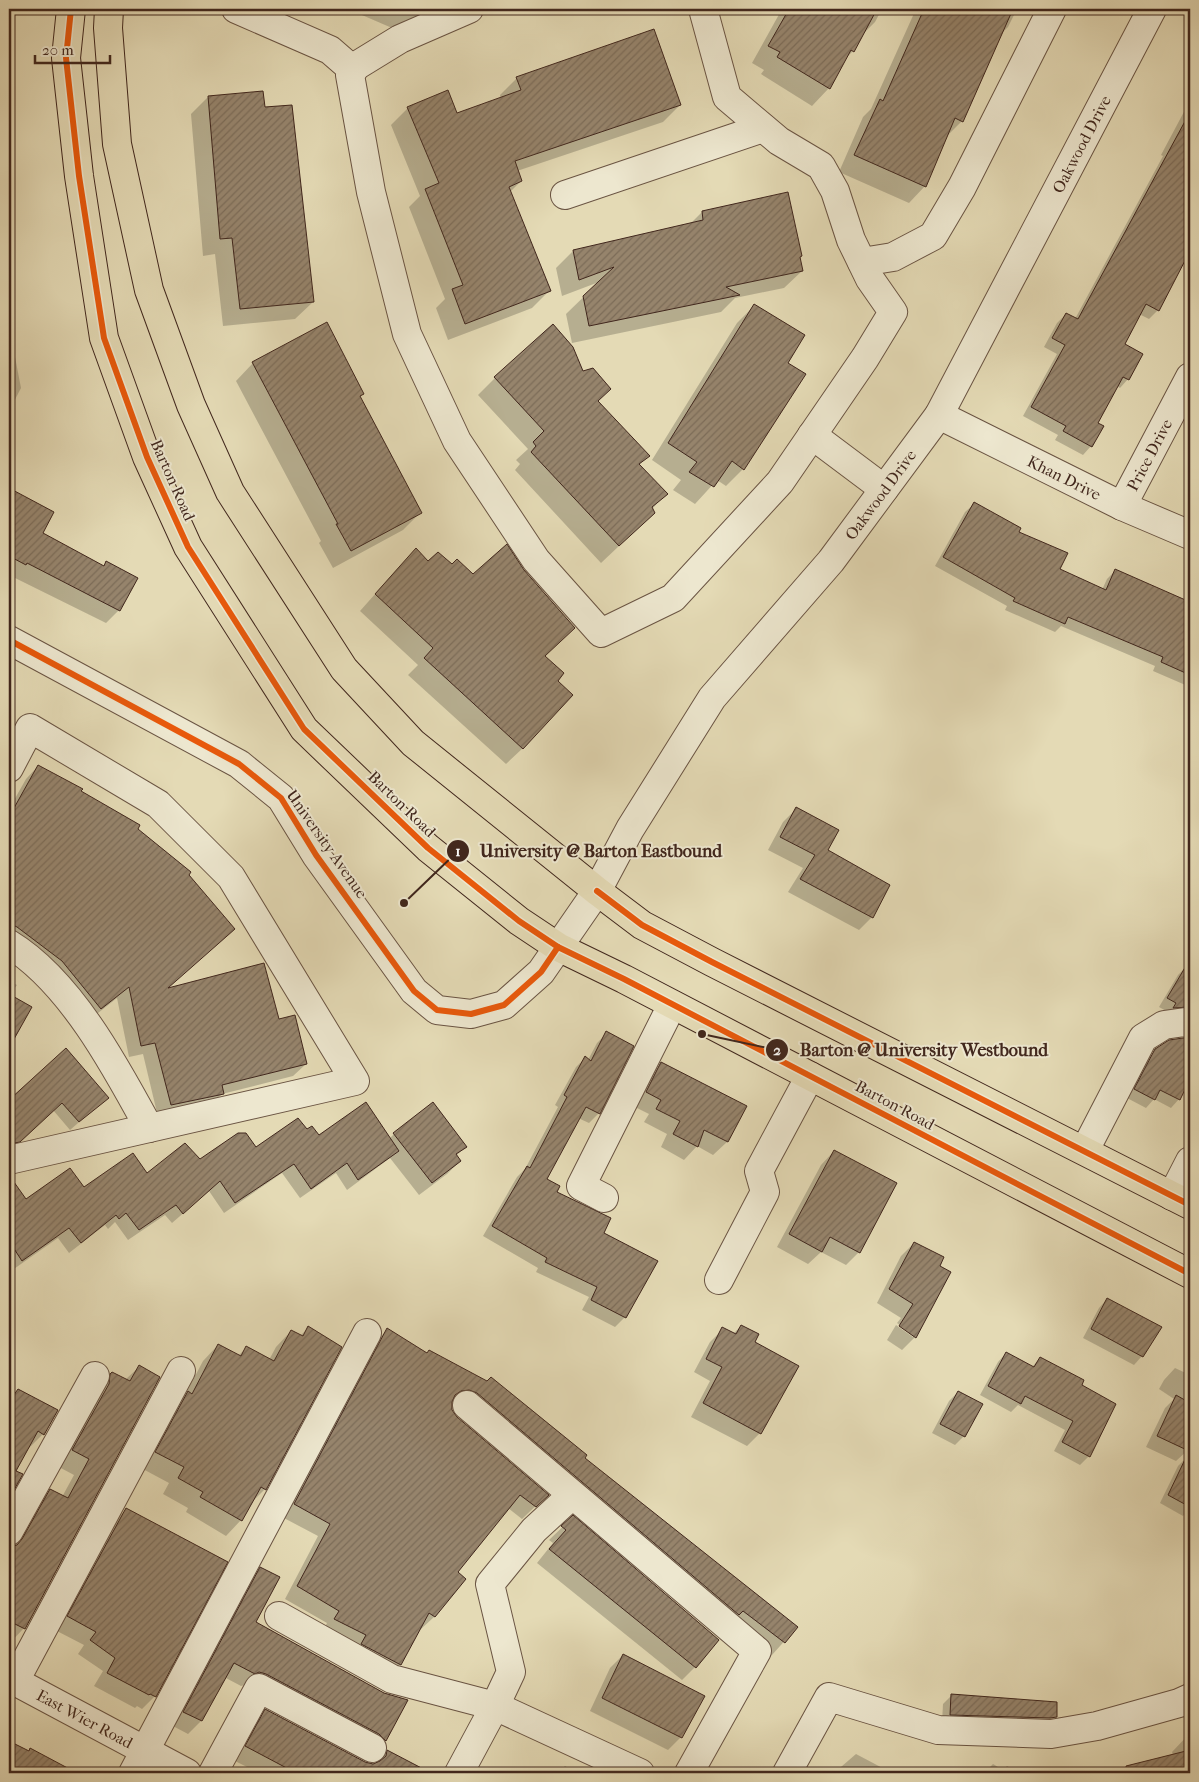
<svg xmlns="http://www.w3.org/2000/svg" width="1199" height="1782" viewBox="0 0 1199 1782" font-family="'IM FELL French Canon',serif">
  <defs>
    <pattern id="building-hatch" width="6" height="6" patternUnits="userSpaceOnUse" patternTransform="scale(1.25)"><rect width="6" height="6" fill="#96846c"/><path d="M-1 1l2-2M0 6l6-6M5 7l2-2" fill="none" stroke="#7c6c58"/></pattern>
  </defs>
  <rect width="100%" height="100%" fill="#e4dab5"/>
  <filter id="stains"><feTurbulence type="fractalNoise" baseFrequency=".004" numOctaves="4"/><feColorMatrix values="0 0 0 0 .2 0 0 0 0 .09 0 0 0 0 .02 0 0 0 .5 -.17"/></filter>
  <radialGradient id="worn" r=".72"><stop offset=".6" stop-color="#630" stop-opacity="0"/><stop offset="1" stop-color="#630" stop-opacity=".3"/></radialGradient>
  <g fill="#0003">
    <path d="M326,9H345L339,15Z"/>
    <path d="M348,9H432L417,23L399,31Z"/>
    <path d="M782,9H882L875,22L861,36L853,51L844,60L829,88L812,106L761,74L764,70L752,63Z"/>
    <path d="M916,9H1017L1008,27L1000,35L962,121L945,138L925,186L909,203L839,172L863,117L871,109Z"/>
    <path d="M517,78L680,105L663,122L517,171L521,181L510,192L549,291L532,308L448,340L436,308L445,299L409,207L420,196L391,125L408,108L457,114L501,99L500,95Z"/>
    <path d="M208,97L264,109L313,302L295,319L223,326L215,254L203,256L191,114Z"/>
    <path d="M1190,103V253L1187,255L1158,310L1149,319L1139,314L1123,345L1128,379L1120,388L1117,386L1097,423L1091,446L1083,455L1055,440L1058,435L1023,416L1057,354L1044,347L1057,323L1066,314L1075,319L1163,156L1161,155L1186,108Z"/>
    <path d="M702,212L799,258L802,271L784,288L735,298L721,312L572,343L566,314L599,282L562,296L556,268L573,251L690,224Z"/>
    <path d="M754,306L786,363L743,469L726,486L717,480L695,504L673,490L681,480L652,460L737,323Z"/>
    <path d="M9,326L21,388L9,411Z"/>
    <path d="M253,363L363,394L359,398L420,513L403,530L333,568L319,543L321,541L236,381Z"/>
    <path d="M495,378L597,401L648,456L638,466L666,494L652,509L654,513L601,563L515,470L520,464L516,460L528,449L478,395Z"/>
    <path d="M9,489L53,512L41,534L103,567L107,563L119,610L106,623L9,575Z"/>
    <path d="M974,504L1018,532L1059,570L1102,590L1107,579L1115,571L1187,602L1190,598V687L1153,671L1155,666L1061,626L1055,632L1005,610L1007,606L935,566L965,512Z"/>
    <path d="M428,563L453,565L473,576L544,656L556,681L523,748L506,764L408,675L418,665L360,611L400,566Z"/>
    <path d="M38,766L136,829L187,875L166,990L278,1021L306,1064L293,1076L222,1094L210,1106L158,1117L143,1054L129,1057L117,998L88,1021L9,942V809L26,779Z"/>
    <path d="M796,809L872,917L859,930L788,892L803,868L768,850L783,822Z"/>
    <path d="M1187,966L1190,968V1012H1168L1159,1007L1178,975Z"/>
    <path d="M9,981L17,985L9,996L14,998L9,1004Z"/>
    <path d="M607,1033L632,1047L599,1113L589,1123L578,1118L546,1179L555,1192L603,1233L625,1317L615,1327L582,1310L589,1297L536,1272L538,1268L483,1236L517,1177L525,1169L558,1107L555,1105L576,1067L585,1058L588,1060L597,1043Z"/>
    <path d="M1172,1045L1190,1054V1076L1179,1099L1171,1108L1154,1099L1146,1108L1127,1098L1147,1059L1156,1050Z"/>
    <path d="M66,1050L107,1098L70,1130L53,1110L9,1150V1102Z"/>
    <path d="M661,1064L745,1107L727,1142L713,1155L697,1146L684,1160L661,1147L667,1134L644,1122L649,1114L633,1106L648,1077Z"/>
    <path d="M306,1131L318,1137L389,1139L394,1134L465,1147L456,1156L460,1161L447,1174L419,1195L390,1158L347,1190L336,1173L300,1198L282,1173L224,1213L209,1191L172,1223L165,1215L128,1240L115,1222L108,1229L105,1225L69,1253L58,1238L11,1271L9,1267V1184L12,1182L25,1201L147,1175L199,1160L255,1149Z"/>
    <path d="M834,1151L859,1252L846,1265L821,1252L808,1264L777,1247L821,1165Z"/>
    <path d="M914,1243L915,1337L902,1350L887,1340L896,1325L913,1337V1334L897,1323L901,1318L877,1303L901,1256Z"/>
    <path d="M1107,1299L1142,1356L1134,1365L1083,1338L1099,1308Z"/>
    <path d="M741,1326L753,1343L760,1433L747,1446L691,1417L710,1381L694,1372L710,1342L723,1329L733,1334Z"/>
    <path d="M308,1328L265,1489L250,1504L241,1520L226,1536L186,1512L188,1508L163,1494L169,1483L141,1468L173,1408L184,1397L203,1361L218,1345L238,1356L246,1348L269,1360L276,1347L291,1331L300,1336Z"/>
    <path d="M387,1330L583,1458L797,1627L772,1655L456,1402H451V1410L456,1417L547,1495L522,1519L508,1508L456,1572L464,1579L434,1617L421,1629L420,1628L400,1664L387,1677L323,1631L327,1623L285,1599L318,1536L282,1517L375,1342Z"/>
    <path d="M1006,1353L1032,1367L1040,1358L1080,1386L1089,1456L1080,1465L1054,1451L1065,1430L1018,1405L1011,1412L980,1395L998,1362Z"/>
    <path d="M139,1367L159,1377L24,1628L9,1644V1548L12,1547L34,1507L50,1490L62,1497L74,1475L57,1466L96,1389L112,1373L125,1380Z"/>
    <path d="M1175,1368L1190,1375V1445L1188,1450L1176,1461L1146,1447L1165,1408L1174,1399L1159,1389L1164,1380Z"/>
    <path d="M18,1391L43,1434L27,1450L14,1471L21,1475L9,1497V1400Z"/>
    <path d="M958,1392L964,1436L955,1445L932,1433L949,1401Z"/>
    <path d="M1187,1457L1190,1459V1508L1183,1516L1160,1503L1178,1466Z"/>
    <path d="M126,1509L155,1696L142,1709L137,1706L135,1708L94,1686L103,1671L78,1654L84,1645L55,1630L113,1522Z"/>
    <path d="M573,1517L695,1667L682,1680L537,1563L553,1543L549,1540Z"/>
    <path d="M261,1568L254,1622L384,1694L406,1701L385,1740L372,1753L245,1685L241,1686L224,1677L201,1721L188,1734L171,1725L248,1581Z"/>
    <path d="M623,1655L681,1737L668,1750L590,1711L610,1668Z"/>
    <path d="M952,1695L1055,1717L1047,1725L942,1723L943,1704Z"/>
    <path d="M266,1711L365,1763L375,1764L387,1752L406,1761L399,1773H259L233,1760L253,1724Z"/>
    <path d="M1190,1733V1773H1131L1141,1770L1173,1755L1172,1752Z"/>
    <path d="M9,1742L28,1752L31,1750L74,1773H9Z"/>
    <path d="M856,1754L892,1773H834Z"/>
    <path d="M993,1764L1003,1770L1007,1766L1020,1773H984Z"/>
    <path d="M565,1766L577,1773H557Z"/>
  </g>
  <g fill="url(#building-hatch)" stroke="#41271d">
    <path d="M789,9H877L854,52L851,50L830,89L777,57L780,52L768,46Z"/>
    <path d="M924,9H1013L963,122L955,118L926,187L854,155L880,99L883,101Z"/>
    <path d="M654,29L681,105L515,161L522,181L509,187L551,291L465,324L452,289L463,285L425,189L439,183L407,107L448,90L457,113L521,90L516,77Z"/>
    <path d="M263,91L265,107L292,105L314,302L240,309L232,238L220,239L208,96Z"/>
    <path d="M1190,112V251L1159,311L1146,304L1125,344L1143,354L1129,380L1123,377L1098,423L1104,426L1092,447L1063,431L1066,426L1031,407L1065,345L1052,338L1066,313L1078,319Z"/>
    <path d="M788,192L802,256L800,257L803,271L726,287L740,295L589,326L583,296L614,267L579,280L573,250L703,220L702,211Z"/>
    <path d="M754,304L805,335L788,363L806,374L744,470L732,461L714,487L689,472L697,462L668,443Z"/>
    <path d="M327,322L364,394L360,396L422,513L351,551L336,524H338L252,362Z"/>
    <path d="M553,324L573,347L583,371L593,368L611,389L598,401L650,456L639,464L668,494L652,507L655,513L619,546L531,452L536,446L533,442L544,431L494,377Z"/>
    <path d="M9,488L54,512L43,533L104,566L106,561L138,578L120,611L27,563L26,565L9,556Z"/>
    <path d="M974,502L1021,528L1019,532L1068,553L1060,569L1106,590L1115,569L1190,602V675L1161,662L1163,657L1068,617L1065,624L1013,601L1015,598L943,557Z"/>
    <path d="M507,544L524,570L575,628L545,656L564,673L558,681L573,695L523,749L424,658L433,648L375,594L416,548L428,561L438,552L452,564L457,559L473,574Z"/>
    <path d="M38,765L83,789L81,791L140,825L138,829L191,872L189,875L235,929L168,988L264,963L279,1019L295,1015L307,1064L222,1085L224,1094L171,1105L155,1043L141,1046L129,987L101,1009L62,961L17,927L9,923V817Z"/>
    <path d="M796,807L839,830L828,850L890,885L873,918L800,879L815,855L780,837Z"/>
    <path d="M1190,959V1007L1173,1008L1176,1003L1167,998Z"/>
    <path d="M9,994L32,1007L9,1048Z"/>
    <path d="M606,1031L634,1046L600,1114L586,1107L547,1179L560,1186L557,1192L611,1218L604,1233L658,1261L626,1318L591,1300L597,1287L545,1262L547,1258L492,1226L527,1166L530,1168L567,1097L564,1095L585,1056L591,1061Z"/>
    <path d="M1183,1038L1190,1039V1079L1180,1100L1160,1090L1155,1100L1134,1089L1155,1049L1169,1040Z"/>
    <path d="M66,1048L109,1098L79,1122L62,1103L20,1142L9,1144V1100Z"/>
    <path d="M661,1062L747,1106L728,1142L704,1130L698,1147L673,1134L680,1121L656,1109L661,1100L646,1092Z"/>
    <path d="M366,1102L399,1151L358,1180L347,1163L311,1189L294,1164L235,1203L220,1181L183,1214L176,1205L139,1230L126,1213L119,1219L116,1215L81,1243L69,1228L22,1261L9,1241V1175L26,1199L70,1168L84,1187L133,1153L147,1173L185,1143L200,1159L238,1133H246L256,1147L298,1118L307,1129L312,1126L319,1135Z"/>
    <path d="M433,1102L467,1147L456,1154L461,1161L432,1183L393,1133Z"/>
    <path d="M834,1150L897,1183L860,1253L830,1237L822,1252L789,1234Z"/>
    <path d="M914,1242L944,1257L940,1266L951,1272L916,1338L899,1326L913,1304L889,1289Z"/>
    <path d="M1107,1298L1162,1327L1143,1357L1091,1329Z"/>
    <path d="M741,1325L759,1334L755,1342L799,1366L761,1434L703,1403L722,1367L706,1359L722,1327L736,1334Z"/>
    <path d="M308,1326L342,1347L266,1490L261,1487L242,1521L200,1497L203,1492L178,1478L184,1467L155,1452L188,1391L192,1394L218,1344L241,1356L246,1346L274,1361L291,1330L303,1336Z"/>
    <path d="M387,1328L427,1353L429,1350L487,1381L491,1377L587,1455L585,1458L798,1627L785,1643L743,1611L739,1615L477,1393L469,1390L461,1391L455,1395L452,1402V1410L457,1417L549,1495L536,1507L520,1495L458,1572L466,1579L435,1617L429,1613L401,1665L361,1644L366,1635L334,1619L339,1611L297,1586L330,1524L294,1504Z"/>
    <path d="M1006,1352L1034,1367L1040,1357L1084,1380L1082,1385L1116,1404L1090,1457L1062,1442L1073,1421L1025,1396L1021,1404L988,1386Z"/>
    <path d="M139,1365L160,1377L25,1629L9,1621V1547L17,1545L22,1539L50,1489L68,1498L89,1459L72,1450L109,1384L110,1374L112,1372L130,1381Z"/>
    <path d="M18,1389L58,1410L44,1435L38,1431L16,1471L23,1474L9,1499V1402Z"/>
    <path d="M958,1391L983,1404L965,1437L940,1424Z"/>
    <path d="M1176,1395L1190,1403V1507L1168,1495L1189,1451L1157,1436Z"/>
    <path d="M126,1508L228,1562L156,1697L150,1694L149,1695L107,1673L115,1658L90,1640L96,1632L67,1616Z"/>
    <path d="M573,1515L719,1640L696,1668L549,1549L566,1530L561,1526Z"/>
    <path d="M260,1567L280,1577L256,1622L384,1693L408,1700L386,1741L379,1734L266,1674L259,1672L255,1674L234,1663L202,1721L183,1712Z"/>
    <path d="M623,1654L705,1696L682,1738L602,1698Z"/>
    <path d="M951,1694L1057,1702V1717L1050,1718L950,1715Z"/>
    <path d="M265,1709L365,1762L373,1764L380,1761L386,1756L387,1750L431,1773H296L245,1746Z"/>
    <path d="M9,1741L29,1751L30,1748L77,1773H9Z"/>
    <path d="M1190,1750V1773H1127L1126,1766Z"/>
  </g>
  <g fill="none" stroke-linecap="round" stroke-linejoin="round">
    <defs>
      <g id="minor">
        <path d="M236,9L330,50L353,70"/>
        <path d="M469,9L400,39L356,66L350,75L371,192L407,334L457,441L536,560L601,633L673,598L780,482L865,358L893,312L870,279L851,240L835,191L821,166L779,141L727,97L703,9"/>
        <path d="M565,195L763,128"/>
        <path d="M862,262L893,257L933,236L962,187L1052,9"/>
        <path id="s1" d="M939,415L1122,506L1190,535"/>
        <path d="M812,435L884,489"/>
        <path id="s2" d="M1122,506L1190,377"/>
        <path id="s3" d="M9,640L239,764L281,798L316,855L414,991L437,1010L471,1014L504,1005L541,972L597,891L630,829L712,698L831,561L939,415L1152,9"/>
        <path d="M9,768L30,728L158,804L231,877L355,1081L9,1160"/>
        <path d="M9,944C70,981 116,1067 149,1128"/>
        <path d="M1085,1150L1143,1038L1164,1025L1185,1022L1190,1024"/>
        <path d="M1172,1196L1190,1161"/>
        <path d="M604,1198L581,1186L672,1005"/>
        <path d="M719,1280L765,1192L759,1171L810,1076"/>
        <path d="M467,1405L757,1651L689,1773"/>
        <path d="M9,1531L95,1376"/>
        <path d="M279,1616L392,1679L495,1706L640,1773"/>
        <path id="s4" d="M9,1678L187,1773"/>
        <path d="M15,1681L181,1371"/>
        <path d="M133,1773L367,1333"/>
        <path d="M213,1773L259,1688L372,1748"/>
        <path d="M459,1773L495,1706L511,1672L490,1584L534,1530L572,1495"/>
        <path d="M787,1773L829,1697L938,1730L1051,1734L1097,1726L1179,1703L1190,1698"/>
      </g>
      <g id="major">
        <path d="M71,9L66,58L79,176L104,338L147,457L188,547L304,729L428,848L519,921L558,947L624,979L1190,1274"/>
        <path d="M109,9L108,28L117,144L149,290L191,405L230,492L344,669L413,743L597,891L642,925L712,962L1190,1205"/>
      </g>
    </defs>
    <use href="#minor" stroke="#6a5443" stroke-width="30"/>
    <use href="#major" stroke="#41271d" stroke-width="30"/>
    <use href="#minor" stroke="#ede7cf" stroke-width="28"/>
    <use href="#major" stroke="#e4dab5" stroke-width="28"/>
    <defs>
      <g id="cycleway">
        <path d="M71,9L66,58L79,176L104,338L147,457L188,547L304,729L428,848L519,921L558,947L624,979L1190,1274"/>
        <path d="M9,640L239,764L281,798L316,855L414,991L437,1010L471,1014L504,1005L541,972L558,947"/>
        <path d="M597,891L642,925L712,962L1190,1205"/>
      </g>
    </defs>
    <use href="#cycleway" stroke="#ede7cf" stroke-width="9"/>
    <use href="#cycleway" stroke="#e8590c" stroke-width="6"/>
  </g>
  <g text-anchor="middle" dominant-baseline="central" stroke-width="4" stroke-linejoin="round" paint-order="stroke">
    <g font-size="16" fill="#41271d" stroke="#ede7cf">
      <text stroke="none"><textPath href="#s3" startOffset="1690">Oakwood Drive</textPath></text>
      <text stroke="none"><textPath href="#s2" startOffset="58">Price Drive</textPath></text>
      <text stroke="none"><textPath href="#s1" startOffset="140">Khan Drive</textPath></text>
      <text transform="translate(173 480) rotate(66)">Barton Road</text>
      <text stroke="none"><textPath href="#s3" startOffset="1285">Oakwood Drive</textPath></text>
      <text transform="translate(402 804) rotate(44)">Barton Road</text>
      <text transform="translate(327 844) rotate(55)">University Avenue</text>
      <text transform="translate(895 1105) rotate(28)">Barton Road</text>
      <text stroke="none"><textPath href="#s4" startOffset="86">East Wier Road</textPath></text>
    </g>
  </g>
  <path fill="none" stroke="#41271d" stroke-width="2" d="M404 903L458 851M702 1034L777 1050"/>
  <g fill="#41271d" stroke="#ede7cf" stroke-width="2">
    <circle cx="404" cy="903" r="5"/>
    <circle cx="702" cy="1034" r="5"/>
    <circle cx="458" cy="851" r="12"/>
    <circle cx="777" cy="1050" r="12"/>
  </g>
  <g font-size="15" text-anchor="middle" font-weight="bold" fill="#fff">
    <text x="458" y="856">1</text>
    <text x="777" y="1055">2</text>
  </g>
  <g font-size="18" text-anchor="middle" font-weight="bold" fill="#41271d" stroke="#ede7cf" stroke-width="4" stroke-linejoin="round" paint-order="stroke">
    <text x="601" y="857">University @ Barton Eastbound</text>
    <text x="924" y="1056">Barton @ University Westbound</text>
  </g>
  <rect width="1199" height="1782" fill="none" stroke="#e4dab5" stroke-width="30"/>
  <rect x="10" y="10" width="1179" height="1762" fill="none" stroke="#41271d" stroke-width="2.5"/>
  <rect x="15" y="15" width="1169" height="1752" fill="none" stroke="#41271d"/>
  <path d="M35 55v8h75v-8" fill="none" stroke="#41271d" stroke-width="2.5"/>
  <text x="42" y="55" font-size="15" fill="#41271d" stroke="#ede7cf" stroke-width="4" paint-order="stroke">20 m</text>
  <rect width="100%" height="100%" filter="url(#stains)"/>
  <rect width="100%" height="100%" fill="url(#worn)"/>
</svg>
